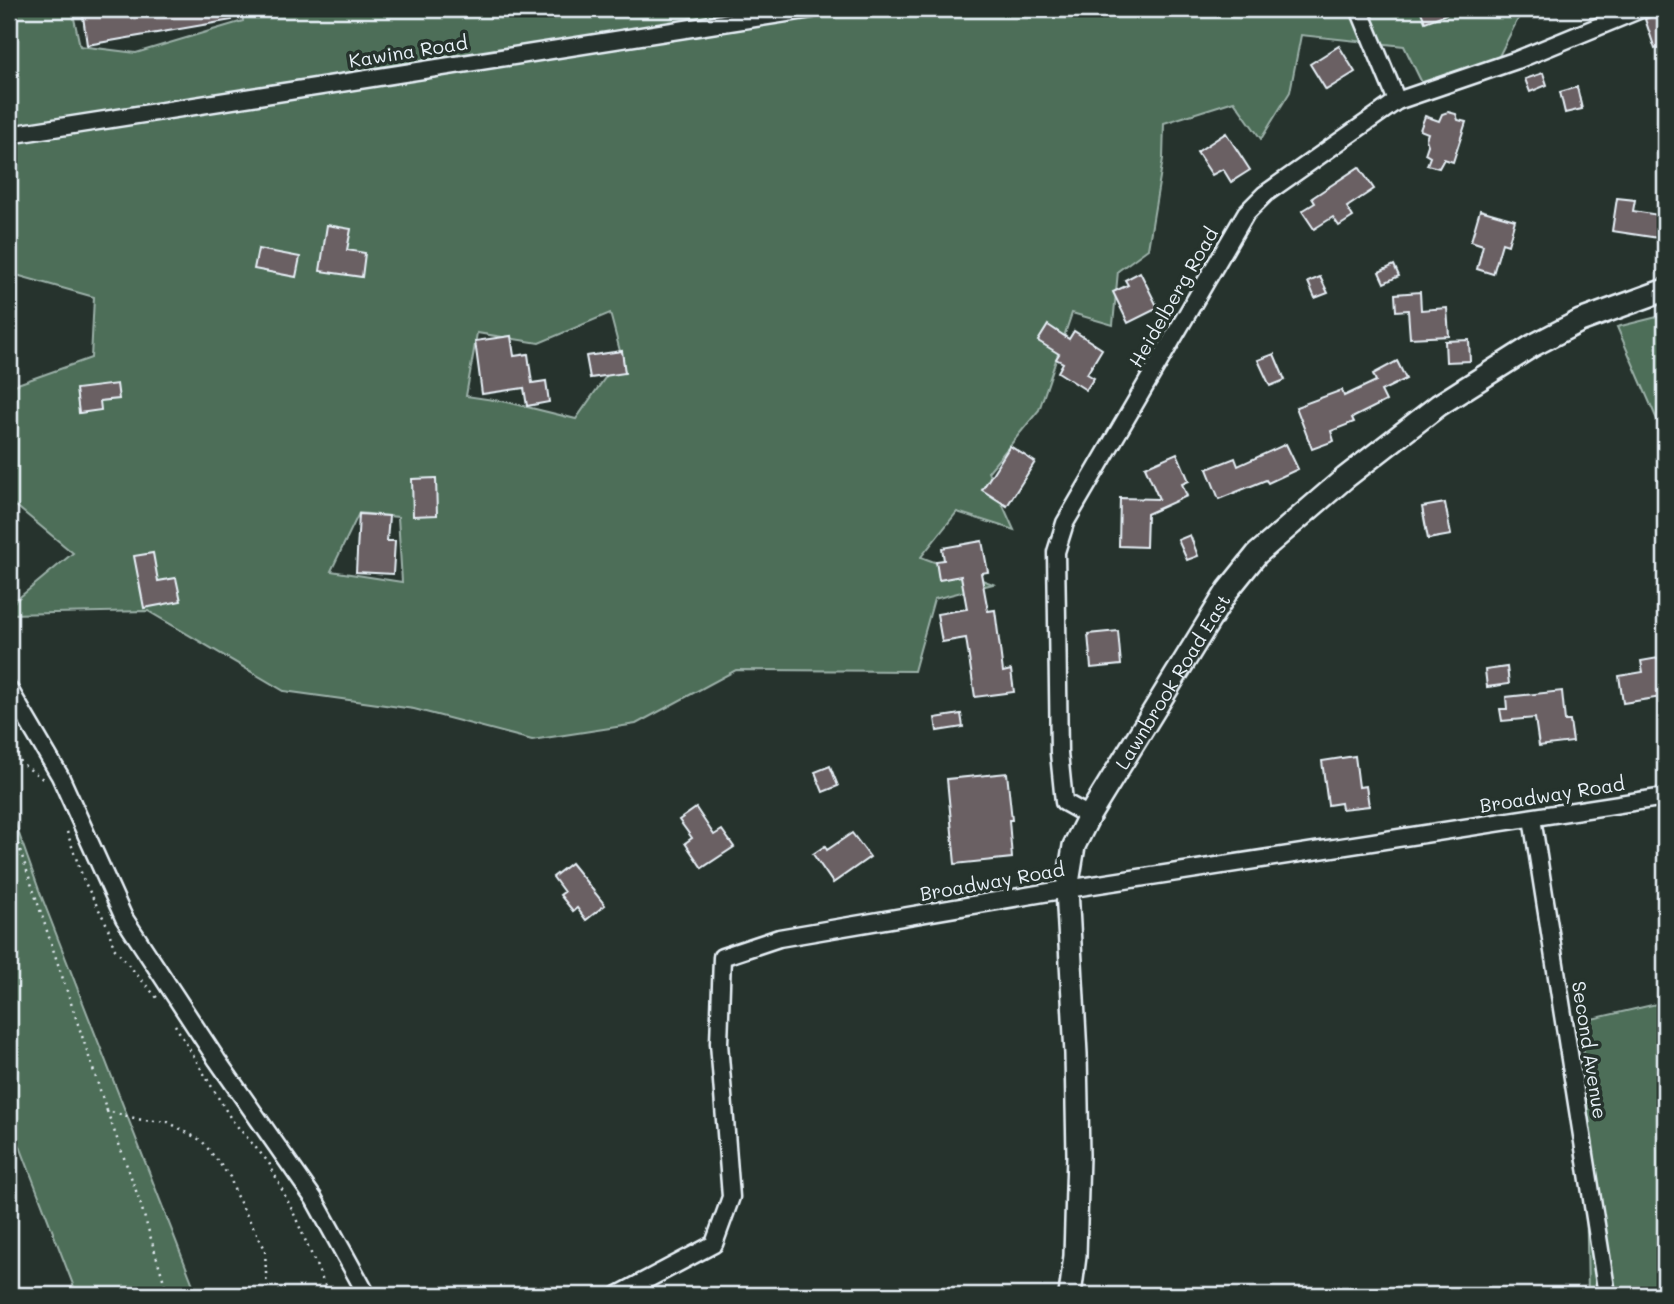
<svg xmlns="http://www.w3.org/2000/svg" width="1674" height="1304" viewBox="0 0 1674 1304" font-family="Mali,sans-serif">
  <rect width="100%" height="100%" fill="#26332d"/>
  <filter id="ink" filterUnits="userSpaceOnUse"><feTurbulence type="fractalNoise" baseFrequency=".0143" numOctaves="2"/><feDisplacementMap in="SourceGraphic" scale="14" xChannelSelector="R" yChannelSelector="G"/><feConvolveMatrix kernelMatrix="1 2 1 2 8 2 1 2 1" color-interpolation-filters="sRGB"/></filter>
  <g filter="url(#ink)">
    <g fill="#4e6e59" stroke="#9bb0a8" stroke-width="2" fill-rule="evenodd">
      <path d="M9,9H72L80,46L136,53L243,21L242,9H1532L1521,13L1492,70L1424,87L1404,46L1301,35L1290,92L1261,139L1234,101L1164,123L1163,159L1148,249L1118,271L1113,325L1072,313L1039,410L988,472L1014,530L957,512L921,557L993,584L934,599L914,671L736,670L636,724L532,740L414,709L284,691L148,611L9,614V606L73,553L9,500V387L91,358L94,297L9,273ZM610,313L621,355L576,419L507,402L466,396L477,333L539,343ZM359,513L398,517L402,582L331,571Z"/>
      <path d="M1665,315V438L1617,327Z"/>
      <path d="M9,806L39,890L197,1295H77L11,1123L9,1124Z"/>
      <path d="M1665,1002V1295H1588L1583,1021Z"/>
    </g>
    <g fill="#6a6064" stroke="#e8f1f8" stroke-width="2">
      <path d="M82,9H230L232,20L87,45Z"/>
      <path d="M1420,9H1457V10L1425,22Z"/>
      <path d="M1665,11V46L1655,49L1645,19Z"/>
      <path d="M1339,46L1355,72L1326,90L1310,64Z"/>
      <path d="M1543,73L1547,85L1530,92L1525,79Z"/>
      <path d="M1577,87L1582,109L1565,113L1560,92Z"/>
      <path d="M1448,112L1456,114L1458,120L1466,122L1453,162L1444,159L1439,168L1427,165L1430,157L1425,154L1428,145L1426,139L1428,133L1420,130L1425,116L1439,121L1442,114Z"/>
      <path d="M1226,133L1250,170L1231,182L1223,169L1212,175L1197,152Z"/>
      <path d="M1359,167L1374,189L1347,207L1353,217L1339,226L1333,217L1314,229L1302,211L1315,203L1312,198Z"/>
      <path d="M1617,198L1635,200L1633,211L1665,216V239L1612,231Z"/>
      <path d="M1480,210L1515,220L1508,245L1502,243L1493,274L1477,269L1483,245L1471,241Z"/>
      <path d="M327,225L351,229L347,250L365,253L362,277L320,271Z"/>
      <path d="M258,249L300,257L296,277L254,269Z"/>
      <path d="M1394,265L1399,276L1384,283L1379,272Z"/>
      <path d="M1140,272L1158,308L1128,323L1113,292L1128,285L1125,280Z"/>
      <path d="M1320,277L1328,293L1315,298L1308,282Z"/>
      <path d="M1420,292L1421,310L1447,308L1449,336L1410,338L1408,310L1396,311L1395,294Z"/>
      <path d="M1048,325L1069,339L1074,331L1102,349L1087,374L1094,378L1086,390L1058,372L1063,363L1056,359L1059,354L1038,341Z"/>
      <path d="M511,336L514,356L528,354L532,383L546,381L549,402L527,406L524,388L482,394L475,341Z"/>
      <path d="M1469,340L1470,361L1446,362L1445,341Z"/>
      <path d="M622,351L625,373L590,378L586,356Z"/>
      <path d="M1274,354L1285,380L1270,386L1258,360Z"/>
      <path d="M1397,361L1406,379L1381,391L1386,401L1352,418L1354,422L1331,431L1334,441L1312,449L1296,407L1342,390L1344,396L1376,381L1373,374Z"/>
      <path d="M117,384L119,399L100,401L101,410L79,413L76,389Z"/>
      <path d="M1286,444L1298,469L1268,483L1266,480L1219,499L1207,469L1235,458L1238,466Z"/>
      <path d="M1010,446L1035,462L1007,506L982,490Z"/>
      <path d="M1177,453L1189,481L1182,484L1187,496L1147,514L1146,547L1119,546L1120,498L1159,499L1145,467Z"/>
      <path d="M436,478L437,515L413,516L412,479Z"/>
      <path d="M1445,503L1451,535L1428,539L1422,507Z"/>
      <path d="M359,514L389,516L387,541H395L393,574L356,572Z"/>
      <path d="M1190,535L1198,556L1187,560L1178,540Z"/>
      <path d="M982,541L988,572L981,573L988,611L995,610L1003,672L1011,670L1014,692L975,697L966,638L942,642L937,614L967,609L961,576L939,580L936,561L944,560L942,548Z"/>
      <path d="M153,553L158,581L176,578L181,601L144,608L134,556Z"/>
      <path d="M1118,631L1121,665L1091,668L1088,634Z"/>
      <path d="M1658,658L1659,660L1665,659V694L1662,695V697L1623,703L1619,676L1643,672L1641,661Z"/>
      <path d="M1507,667L1509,684L1487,687L1485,670Z"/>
      <path d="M1562,691L1565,721H1570L1573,742L1539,746L1535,718L1502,721L1500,709H1507L1506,697Z"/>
      <path d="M961,714L963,727L937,731L935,718Z"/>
      <path d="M1355,756L1359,787L1366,786L1369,806L1342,809L1341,803L1328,805L1322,761Z"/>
      <path d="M830,766L838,786L823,792L815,772Z"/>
      <path d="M1007,773L1012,820H1009L1012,858L955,864L947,779Z"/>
      <path d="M696,808L714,835L722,830L734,847L702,868L685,843L692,838L679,820Z"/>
      <path d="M852,833L870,857L833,883L813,854L825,846L827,850Z"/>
      <path d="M571,863L605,905L586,920L577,908L573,911L560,895L564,892L553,877Z"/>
    </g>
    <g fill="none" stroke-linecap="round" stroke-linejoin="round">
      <defs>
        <g id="minor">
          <path d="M1359,9L1397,101"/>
          <path d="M9,135L813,9"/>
          <path d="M9,689L60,776L124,918L217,1060L314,1199L367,1295"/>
          <path d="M1089,816L1064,802L1059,753L1056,552L1065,523L1246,213L1265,194L1397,101L1517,60L1641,9"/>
          <path d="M1532,818L1606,1288"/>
          <path d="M618,1295L714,1244L731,1197L719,1043L722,957L779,938L1067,889L1665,797"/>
        </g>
        <g id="tertiary">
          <path id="s1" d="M1070,1295L1075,1256L1078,1155L1076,1054L1067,889L1074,846L1089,816L1228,590L1257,554L1345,478L1439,405L1532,346L1580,321L1665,290"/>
        </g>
      </defs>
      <use href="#minor" stroke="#e8f1f8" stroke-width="21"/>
      <use href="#tertiary" stroke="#e8f1f8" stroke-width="26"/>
      <g stroke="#e8f1f8" stroke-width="2.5" stroke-dasharray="2 5" stroke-linecap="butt">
        <path d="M9,734L20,762L44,780"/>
        <path d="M9,817L107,1111L142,1120L168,1122L202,1141L230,1177L236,1195L265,1249L267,1295"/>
        <path d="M67,832L84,881L107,925L114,948L158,999"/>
        <path d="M175,1025L231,1119L269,1163L294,1214L329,1295"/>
        <path d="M107,1111L139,1199L168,1295"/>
      </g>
      <use href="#minor" stroke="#26332d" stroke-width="16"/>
      <use href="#tertiary" stroke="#26332d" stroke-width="21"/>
    </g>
  </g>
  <g text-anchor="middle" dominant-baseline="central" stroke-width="7" stroke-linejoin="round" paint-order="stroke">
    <g font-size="19" fill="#e8f1f8" stroke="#26332d">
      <text transform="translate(408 51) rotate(-9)">Kawina Road</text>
      <text transform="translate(1173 297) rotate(-60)">Heidelberg Road</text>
      <text stroke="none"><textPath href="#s1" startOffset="642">Lawnbrook Road East</textPath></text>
      <text transform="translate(1552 794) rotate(-9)">Broadway Road</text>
      <text transform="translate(992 881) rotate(-10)">Broadway Road</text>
      <text transform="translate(1590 1050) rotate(81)">Second Avenue</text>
    </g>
  </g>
  <rect width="1674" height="1304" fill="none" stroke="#26332d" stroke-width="35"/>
  <rect x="18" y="18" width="1639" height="1269" fill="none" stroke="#e8f1f8" stroke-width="2.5" filter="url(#ink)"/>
</svg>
